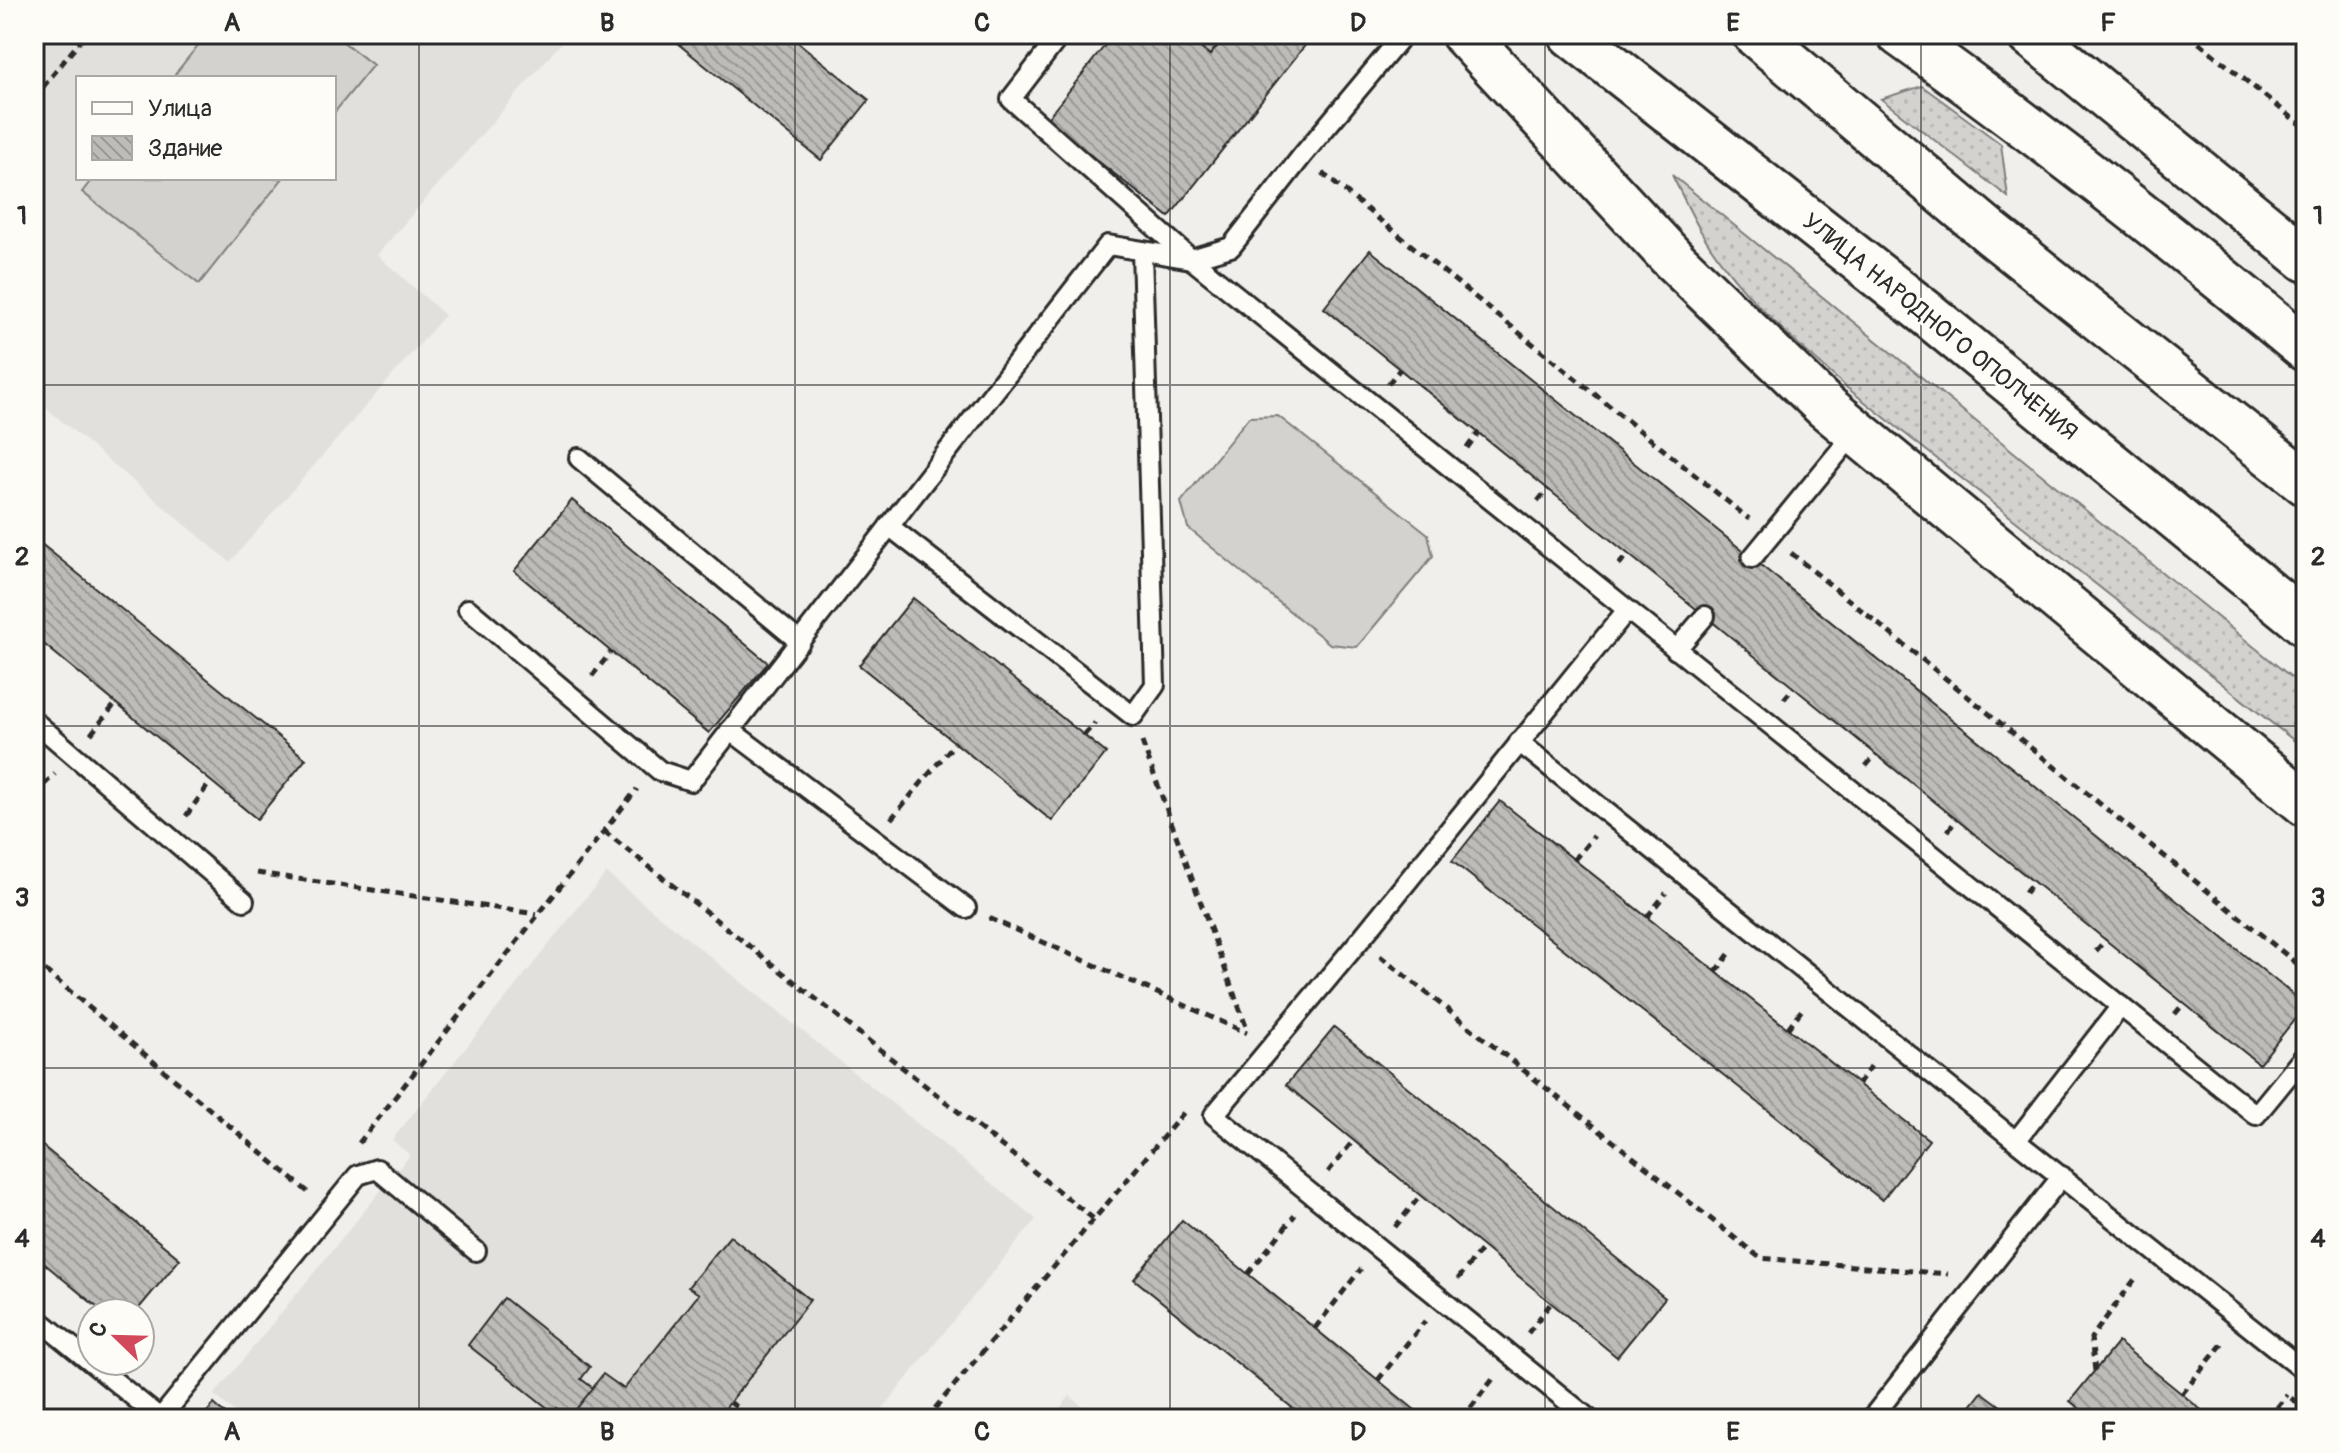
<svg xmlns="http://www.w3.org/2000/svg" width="2340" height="1453" viewBox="0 0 2340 1453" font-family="Pangolin,sans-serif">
  <defs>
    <pattern id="grass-dots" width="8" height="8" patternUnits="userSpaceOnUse" patternTransform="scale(2)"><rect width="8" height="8" fill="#d3d2cf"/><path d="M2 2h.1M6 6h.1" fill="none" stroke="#b5b4b2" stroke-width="1.8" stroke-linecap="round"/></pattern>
    <pattern id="building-back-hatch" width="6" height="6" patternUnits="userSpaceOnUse" patternTransform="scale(2)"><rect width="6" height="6" fill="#bdbcb8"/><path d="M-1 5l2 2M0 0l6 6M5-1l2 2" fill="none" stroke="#9a9996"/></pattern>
  </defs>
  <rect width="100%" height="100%" fill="#f0efeb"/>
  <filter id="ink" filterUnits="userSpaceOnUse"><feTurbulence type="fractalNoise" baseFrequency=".0125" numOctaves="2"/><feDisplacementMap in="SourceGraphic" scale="16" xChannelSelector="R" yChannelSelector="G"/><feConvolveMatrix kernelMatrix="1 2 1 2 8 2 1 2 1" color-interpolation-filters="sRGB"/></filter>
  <g filter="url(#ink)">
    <g fill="#e1e0dc" fill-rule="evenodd">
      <path d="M34,34H569L377,255L445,315L230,562L34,398ZM78,78H334V178H78Z"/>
      <path d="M606,873L1036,1219L874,1419H244L214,1395L410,1155L392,1140Z"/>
      <path d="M1070,1396L1098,1419H1051Z"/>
    </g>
    <g fill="url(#grass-dots)" stroke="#7f7e7d" stroke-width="2">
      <path d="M1922,86L2001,144L2008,197L1881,99Z"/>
      <path d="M1672,175L2306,689V750L1846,387C1793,340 1736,292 1700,230C1690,212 1681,193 1672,175Z"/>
    </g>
    <g fill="#d3d2cf" stroke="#7f7e7d" stroke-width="2">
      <path d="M207,34H333L373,65L334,113V78H172Z"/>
      <path d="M93,178H283L199,284L82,192Z"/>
      <path d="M1278,416L1428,534L1433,556L1357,647L1330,644L1188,528L1181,502L1249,417Z"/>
    </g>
    <g fill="url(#building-back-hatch)" stroke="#2b2b2b" stroke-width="2">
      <path d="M666,34H788L869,100L821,160Z"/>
      <path d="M1114,34H1183L1210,55L1227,34H1314L1169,217L1046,120Z"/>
      <path d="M1183,34H1227L1210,55Z"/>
      <path d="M1370,250L2306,1005L2259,1064L1324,308Z"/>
      <path d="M572,500L768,663L709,733L514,571Z"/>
      <path d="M34,538L306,759L257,819L34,636Z"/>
      <path d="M913,598L1106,753L1052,821L859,665Z"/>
      <path d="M1500,801L1929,1140L1882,1200L1452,861Z"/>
      <path d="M1334,1027L1665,1298L1617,1357L1286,1085Z"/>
      <path d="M34,1139L180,1259L135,1313H104L34,1255Z"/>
      <path d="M1182,1220L1248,1274L1426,1419H1306L1134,1279Z"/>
      <path d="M730,1236L810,1300L717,1419H568L603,1374L624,1389L699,1294L688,1287Z"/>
      <path d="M504,1298L590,1367L581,1379L593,1388L569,1418L557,1408L554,1413L468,1345Z"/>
      <path d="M2118,1342L2182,1394L2212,1419H2092L2070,1401Z"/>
      <path d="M1982,1392L2018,1419H1961Z"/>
      <path d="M214,1404L231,1419H201Z"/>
    </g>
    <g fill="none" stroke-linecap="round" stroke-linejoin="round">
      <defs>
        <g id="service">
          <path d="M1061,34L1011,99L1191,259L2256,1115L2306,1054"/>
          <path d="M579,458L800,642"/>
          <path d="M889,526L1133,716L1155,685L1142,251"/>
          <path d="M1752,558L1856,431"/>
          <path d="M468,609L660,771L691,781L1108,245L1191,259L1231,247L1302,156L1404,34"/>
          <path d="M1676,650L1705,616"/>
          <path d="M34,721L244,901"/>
          <path d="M730,730L966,908"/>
          <path d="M1519,742L2016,1141"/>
          <path d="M2121,1006L2016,1141L2306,1372"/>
          <path d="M34,1316L161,1419"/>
          <path d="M160,1419L358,1175L377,1169L476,1251"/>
          <path d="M1589,1419L1214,1115L1360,940L1627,610"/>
          <path d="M1871,1419L2062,1176"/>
        </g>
        <g id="secondary">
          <path d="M1464,34L1674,260L1825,406L2306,804"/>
          <path d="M1571,34L1926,313L2306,624"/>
          <path d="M1755,34L1991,233L2306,483"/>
          <path d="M1900,34C2040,134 2174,239 2306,349"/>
          <path d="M2030,34L2306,259"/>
        </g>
      </defs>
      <use href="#service" stroke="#2b2b2b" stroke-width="24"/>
      <use href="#secondary" stroke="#2b2b2b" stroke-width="50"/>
      <g stroke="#2b2b2b" stroke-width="5" stroke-dasharray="8 6" stroke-linecap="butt">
        <path d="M2188,34L2306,129"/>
        <path d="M34,98L86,34"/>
        <path d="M1322,173L1749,519"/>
        <path d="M1388,384L1400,369"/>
        <path d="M1467,448L1478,433"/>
        <path d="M1538,501L1548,489"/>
        <path d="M1791,553L2306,971"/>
        <path d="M1619,565L1628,553"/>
        <path d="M592,676L611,652"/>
        <path d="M1784,699L1794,687"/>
        <path d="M91,734L116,703"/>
        <path d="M1084,735L1095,723"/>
        <path d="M1142,742L1247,1029"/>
        <path d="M1866,766L1876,754"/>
        <path d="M34,794L55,774"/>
        <path d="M186,816L211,781"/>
        <path d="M891,819L955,743"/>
        <path d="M604,831L1095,1220"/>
        <path d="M1948,831L1957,819"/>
        <path d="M1574,860L1594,836"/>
        <path d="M257,873L536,914"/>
        <path d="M2025,893L2034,881"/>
        <path d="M1647,917L1666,893"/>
        <path d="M989,918L1247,1033"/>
        <path d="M2096,951L2106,939"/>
        <path d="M1380,956L1760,1258L1948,1274"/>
        <path d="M34,961L308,1192"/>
        <path d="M1716,972L1732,950"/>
        <path d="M2175,1014L2184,1003"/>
        <path d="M1788,1028L1804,1007"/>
        <path d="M1858,1084L1874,1062"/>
        <path d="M359,1143L637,789"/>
        <path d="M1328,1172L1353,1141"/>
        <path d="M1395,1227L1420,1196"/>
        <path d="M1248,1274L1295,1215"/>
        <path d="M1458,1279L1483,1247"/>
        <path d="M101,1313L102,1311"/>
        <path d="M1315,1328L1361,1269"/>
        <path d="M1528,1333L1551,1303"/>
        <path d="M2095,1371L2091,1338L2138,1275"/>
        <path d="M1378,1380L1425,1321"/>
        <path d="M2182,1394L2223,1343"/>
        <path d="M2291,1398L2306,1410"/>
        <path d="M730,1402L750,1419"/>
        <path d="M926,1419L1185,1111"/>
        <path d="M1462,1419L1493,1379"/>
        <path d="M2268,1419L2287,1395"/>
      </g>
      <use href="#service" stroke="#fdfcf7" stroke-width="18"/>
      <use href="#secondary" stroke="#fdfcf7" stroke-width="44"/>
    </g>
  </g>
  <path fill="none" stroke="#2b2b2b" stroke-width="2" stroke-opacity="0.55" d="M419,34V1419M795,34V1419M1170,34V1419M1545,34V1419M1921,34V1419M34,385H2306M34,726H2306M34,1068H2306"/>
  <g text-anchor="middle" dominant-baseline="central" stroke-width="6" stroke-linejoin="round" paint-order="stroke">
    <g font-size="24" fill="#2b2b2b" stroke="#fdfcf7">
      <text transform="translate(1940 327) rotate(39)">УЛИЦА НАРОДНОГО ОПОЛЧЕНИЯ</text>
    </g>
  </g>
  <rect width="2340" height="1453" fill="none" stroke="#fdfcf7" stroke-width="88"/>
  <rect x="76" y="76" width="260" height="104" fill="#fdfcf7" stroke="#a9a8a5" stroke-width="2"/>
  <rect x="92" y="102" width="40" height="12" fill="#fdfcf7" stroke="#a9a8a5" stroke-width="2"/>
  <text x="148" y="116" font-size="24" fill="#2b2b2b">Улица</text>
  <rect x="92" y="136" width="40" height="24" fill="url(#building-back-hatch)" stroke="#a9a8a5" stroke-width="2"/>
  <text x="148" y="156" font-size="24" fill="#2b2b2b">Здание</text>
  <g transform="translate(116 1337) rotate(293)"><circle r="38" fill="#fdfcf7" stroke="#a9a8a5" stroke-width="2"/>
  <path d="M0-6L14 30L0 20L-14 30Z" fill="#d1495b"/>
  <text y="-12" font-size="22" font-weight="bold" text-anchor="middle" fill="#2b2b2b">С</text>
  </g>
  <rect x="44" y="44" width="2252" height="1365" fill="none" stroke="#2b2b2b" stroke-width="3"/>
  <g font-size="26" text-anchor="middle" font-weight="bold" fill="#2b2b2b">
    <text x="232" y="31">A</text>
    <text x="607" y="31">B</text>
    <text x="982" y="31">C</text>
    <text x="1358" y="31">D</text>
    <text x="1733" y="31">E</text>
    <text x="2108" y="31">F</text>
    <text x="22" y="224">1</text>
    <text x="2318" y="224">1</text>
    <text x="22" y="565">2</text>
    <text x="2318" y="565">2</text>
    <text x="22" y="906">3</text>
    <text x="2318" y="906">3</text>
    <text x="22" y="1247">4</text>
    <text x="2318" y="1247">4</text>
    <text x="232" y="1440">A</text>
    <text x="607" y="1440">B</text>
    <text x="982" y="1440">C</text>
    <text x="1358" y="1440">D</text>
    <text x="1733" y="1440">E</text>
    <text x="2108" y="1440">F</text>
  </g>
</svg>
